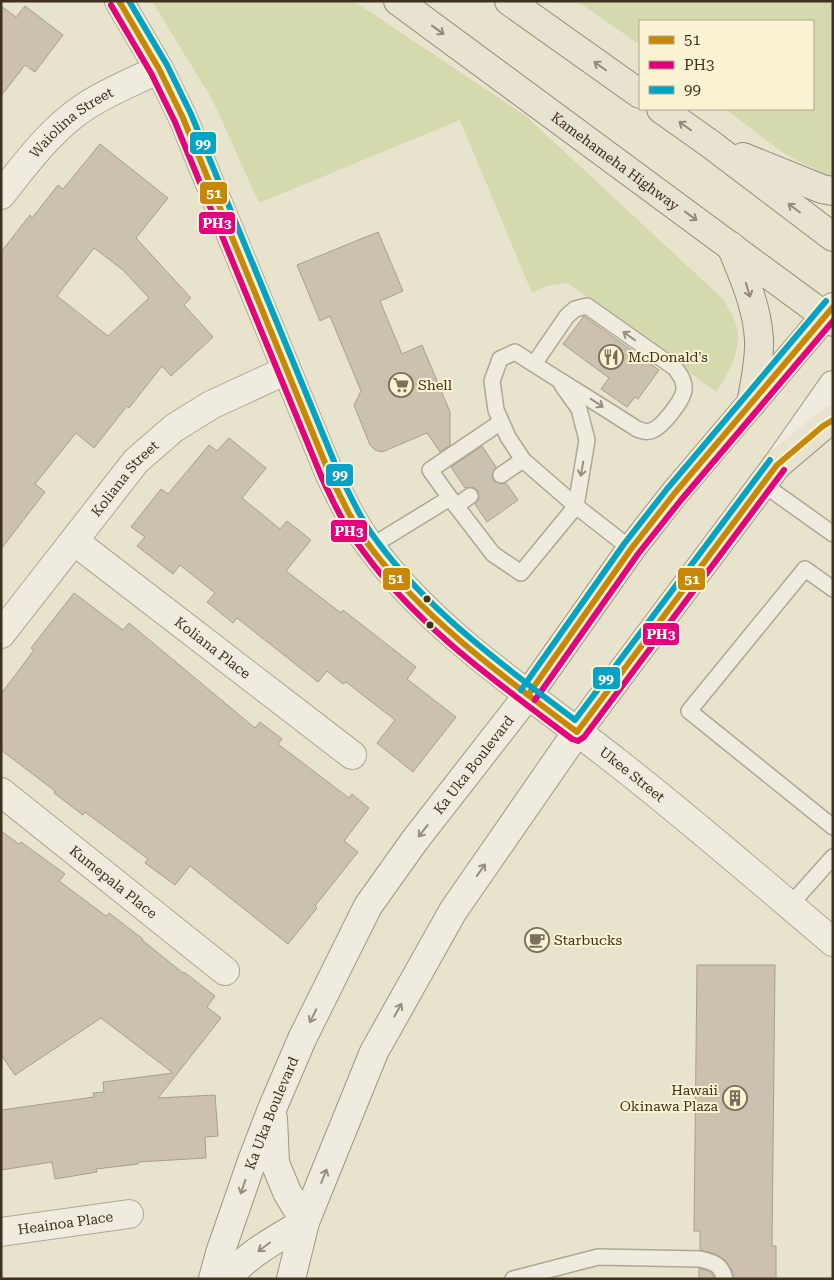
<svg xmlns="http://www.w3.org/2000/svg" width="834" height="1280" viewBox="0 0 834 1280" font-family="'Roboto Serif',serif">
  <rect width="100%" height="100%" fill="#e8e3cd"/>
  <g fill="#d4daae">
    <path d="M152,1H354L527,117L724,300C727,306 732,314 735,321C744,347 730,371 716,392L568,283L547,286L532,293L460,120L259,203L213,101Z"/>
    <path d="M577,1H833V177L828,176L783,153L725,109H813V21H640V45Z"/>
  </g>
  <g fill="#ccc1ae" stroke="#a99e8c" fill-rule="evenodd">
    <path d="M1,6L16,17L25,6L63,35L35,72L25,65L1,96Z"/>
    <path d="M100,144L168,198L136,238L191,298L184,305L213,337L171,376L162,366L129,408L127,406L94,448L76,433L35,484L45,492L1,549V252L30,215L32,218L58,185L63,189ZM94,248L123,270L149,298L108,336L57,296Z"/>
    <path d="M378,232L403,291L380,301L402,354L422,345L450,412V445L440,452L427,433L382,452L375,450L370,445L354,405L361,391L330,316L320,321L297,265Z"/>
    <path d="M584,316L659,370L638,399L635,397L627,407L601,389L609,378L563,344Z"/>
    <path d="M229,438L266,468L242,498L280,529L287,521L311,540L286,571L341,613L343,610L416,667L407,679L456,717L413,772L377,743L395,720L346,682L343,684L327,671L318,682L237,618L233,623L207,602L215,593L180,565L173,574L137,546L145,537L131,527L161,489L168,494L209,445L217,451Z"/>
    <path d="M482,446L496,467L492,475L494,481L501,484L506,483L518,500L487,522L475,504L479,499L478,491L473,487L465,488L451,467Z"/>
    <path d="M74,593L123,630L129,623L255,728L260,722L282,739L278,744L349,798L352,794L369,808L344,841L358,852L315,906L317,908L288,944L190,866L175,885L145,863L148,859L85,812L83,815L54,793L55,791L1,750V694L34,650L31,648Z"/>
    <path d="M1,831L19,844L21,842L65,874L59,881L106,916L109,913L143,939L142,940L183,973L184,972L215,996L207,1007L221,1018L158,1098L215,1095L218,1136L205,1137L206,1158L138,1162V1164L96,1169L97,1172L55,1179L52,1162L1,1170V1110L94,1097L93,1093L104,1092L103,1082L173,1073L101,1018L15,1075L1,1055Z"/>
    <path d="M697,965H775L772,1246H776V1279H734L732,1270L725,1260L716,1254L700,1250V1231H694Z"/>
    <path d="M699,1268L711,1272L715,1279H699Z"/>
  </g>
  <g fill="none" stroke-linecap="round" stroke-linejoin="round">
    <defs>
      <g id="service">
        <path d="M562,385L579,409L587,440L576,506L631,549"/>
        <path d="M501,475L523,460"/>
        <path d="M763,484L833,534"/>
        <path d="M450,498L430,470L501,422"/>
        <path d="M456,506L470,496"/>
        <path d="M370,547L450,498L493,554L521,573L576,506L523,460L508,437L496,410L492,381L500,359L515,352C555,378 597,403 637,429C643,431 647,433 653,430C663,426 683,400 684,390C685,381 680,375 675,368L587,306L575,309L567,316L534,364"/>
        <path d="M833,589L805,569L689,711L833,827"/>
        <path d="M790,905L833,857"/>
        <path d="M513,1279L598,1257L700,1259C713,1262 721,1264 725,1279"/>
      </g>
      <g id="minor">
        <path id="s1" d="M1,195C26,163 52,128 86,106C109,91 135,81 159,69"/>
        <path id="s2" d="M74,541L352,755"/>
        <path id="s3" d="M1,634L136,461L174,428L211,405L287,370"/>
        <path id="s4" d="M1,792L225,971"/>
        <path id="s5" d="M1,1232L129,1214"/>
      </g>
      <g id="tertiary">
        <path id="s6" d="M119,1L159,69L183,118L330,475C342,500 354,525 371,547C437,636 532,695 618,763C691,820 762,882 833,942"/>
      </g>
      <g id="secondary">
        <path d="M273,1118L275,1163L287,1192L305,1222"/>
        <path id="s7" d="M213,1279L220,1253L252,1161L272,1109L302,1039L368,906L415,840L528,695L631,549L674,494L833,307"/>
        <path d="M227,1279C247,1254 278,1238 305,1222"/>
        <path d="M291,1279L305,1222L374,1052L453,911L577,732L777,465L833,385"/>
      </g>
      <g id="primary">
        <path id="s8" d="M398,1L833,322"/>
        <path d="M509,1L640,94"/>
        <path d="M661,109L709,143L833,237"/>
        <path d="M743,157L822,189L833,191"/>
        <path d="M731,246C743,275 757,306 759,339C760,360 755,382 751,404"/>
        <path d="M777,465L823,426L833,420"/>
      </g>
    </defs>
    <use href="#service" stroke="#ada796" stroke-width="18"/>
    <use href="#minor" stroke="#ada796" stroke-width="30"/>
    <use href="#tertiary" stroke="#ada796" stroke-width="30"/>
    <use href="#secondary" stroke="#9d9786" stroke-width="30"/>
    <use href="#primary" stroke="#938c7d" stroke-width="30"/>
    <use href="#service" stroke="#efecdf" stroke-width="15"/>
    <use href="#minor" stroke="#efecdf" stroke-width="28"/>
    <use href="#tertiary" stroke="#efecdf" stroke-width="28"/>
    <use href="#secondary" stroke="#efecdf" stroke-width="28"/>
    <use href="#primary" stroke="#e7e3d0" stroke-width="28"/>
    <defs>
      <g id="bus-1">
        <path d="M119,1L159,69L183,118L330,475C342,500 354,526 371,548C427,622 504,677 577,732L777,465L823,426L833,420"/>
        <path d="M528,695L631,549L674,494L833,307"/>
      </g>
      <g id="bus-2">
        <path d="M111,5L151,73L175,122L322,478C334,504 346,529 363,551C418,627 498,683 572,739L578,741L584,737L784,470"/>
        <path d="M535,700L638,554L681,500L833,321"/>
      </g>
      <g id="bus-3">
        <path d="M129,1L167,65L191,114L338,471C350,495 361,520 377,541C430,613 505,667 575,720L770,460"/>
        <path d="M521,690L624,544L667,489L826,301"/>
      </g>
    </defs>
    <use href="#bus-1" stroke="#f9f3d3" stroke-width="10"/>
    <use href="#bus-2" stroke="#f9f3d3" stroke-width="10"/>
    <use href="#bus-3" stroke="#f9f3d3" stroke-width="10"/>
    <use href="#bus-1" stroke="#c88807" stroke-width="6"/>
    <use href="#bus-2" stroke="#e5007d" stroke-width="6"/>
    <use href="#bus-3" stroke="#03a3c5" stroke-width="6"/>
  </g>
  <defs><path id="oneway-shaft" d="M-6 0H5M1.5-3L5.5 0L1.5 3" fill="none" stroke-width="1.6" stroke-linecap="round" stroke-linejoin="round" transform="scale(1.25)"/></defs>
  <g stroke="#928a76">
    <use href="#oneway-shaft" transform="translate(438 30) rotate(36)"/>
    <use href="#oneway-shaft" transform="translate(600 66) rotate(-145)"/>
    <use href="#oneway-shaft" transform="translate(685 126) rotate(-145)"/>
    <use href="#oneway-shaft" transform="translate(794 208) rotate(-143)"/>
    <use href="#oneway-shaft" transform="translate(691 216) rotate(36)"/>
    <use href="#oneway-shaft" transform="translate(748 290) rotate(73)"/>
  </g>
  <g stroke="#968e7e">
    <use href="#oneway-shaft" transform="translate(629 336) rotate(-145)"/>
    <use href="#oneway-shaft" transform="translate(597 403) rotate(33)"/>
    <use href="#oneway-shaft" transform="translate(582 469) rotate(100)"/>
    <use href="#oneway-shaft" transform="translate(423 831) rotate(128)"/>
    <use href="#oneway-shaft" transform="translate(481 870) rotate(-55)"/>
    <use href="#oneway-shaft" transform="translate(398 1010) rotate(-61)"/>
    <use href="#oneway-shaft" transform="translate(313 1016) rotate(116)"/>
    <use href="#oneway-shaft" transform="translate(324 1176) rotate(-68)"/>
    <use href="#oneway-shaft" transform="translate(243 1187) rotate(109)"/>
    <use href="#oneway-shaft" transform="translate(264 1247) rotate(143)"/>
  </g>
  <defs>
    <symbol id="restaurant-ring" viewBox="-11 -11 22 22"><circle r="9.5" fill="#f9f3d3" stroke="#796f5b" stroke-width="1.5"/><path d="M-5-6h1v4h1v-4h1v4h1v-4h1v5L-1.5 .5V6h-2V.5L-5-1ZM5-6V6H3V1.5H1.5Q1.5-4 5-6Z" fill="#796f5b"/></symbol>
    <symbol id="supermarket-ring" viewBox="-11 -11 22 22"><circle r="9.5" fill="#f9f3d3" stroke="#796f5b" stroke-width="1.5"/><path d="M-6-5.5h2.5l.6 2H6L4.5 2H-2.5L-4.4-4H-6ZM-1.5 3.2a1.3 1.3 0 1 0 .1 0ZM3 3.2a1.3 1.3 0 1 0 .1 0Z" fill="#796f5b"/></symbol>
    <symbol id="cafe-ring" viewBox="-11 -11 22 22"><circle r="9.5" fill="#f9f3d3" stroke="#796f5b" stroke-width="1.5"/><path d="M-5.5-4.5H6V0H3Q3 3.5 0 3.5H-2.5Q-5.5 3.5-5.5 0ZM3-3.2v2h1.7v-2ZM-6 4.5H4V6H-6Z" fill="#796f5b"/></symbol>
    <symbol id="building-ring" viewBox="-11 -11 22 22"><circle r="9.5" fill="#f9f3d3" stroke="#796f5b" stroke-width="1.5"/><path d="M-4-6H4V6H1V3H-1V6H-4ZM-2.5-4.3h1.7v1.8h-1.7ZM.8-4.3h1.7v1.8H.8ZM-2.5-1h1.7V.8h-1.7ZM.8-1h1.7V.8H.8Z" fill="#796f5b"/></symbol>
  </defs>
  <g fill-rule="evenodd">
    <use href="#restaurant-ring" x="597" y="343" width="28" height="28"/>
    <use href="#supermarket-ring" x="387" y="371" width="28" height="28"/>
    <use href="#cafe-ring" x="523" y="926" width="28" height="28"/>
    <use href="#building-ring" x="721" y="1084" width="28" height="28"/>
  </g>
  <g fill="#3d301d" stroke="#f9f3d3" stroke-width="2">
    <circle cx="427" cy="599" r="4.5"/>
    <circle cx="430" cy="625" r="4.5"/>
  </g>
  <g text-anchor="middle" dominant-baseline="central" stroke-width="4" stroke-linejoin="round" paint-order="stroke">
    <g font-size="14" fill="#3d301d" stroke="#f9f3d3">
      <text stroke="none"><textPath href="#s1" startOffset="102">Waiolina Street</textPath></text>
      <text stroke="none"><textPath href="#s8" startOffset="270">Kamehameha Highway</textPath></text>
      <text stroke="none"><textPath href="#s3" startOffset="199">Koliana Street</textPath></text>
      <text stroke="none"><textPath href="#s2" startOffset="175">Koliana Place</textPath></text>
      <text stroke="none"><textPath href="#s7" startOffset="581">Ka Uka Boulevard</textPath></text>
      <text stroke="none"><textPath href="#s6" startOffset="950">Ukee Street</textPath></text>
      <text stroke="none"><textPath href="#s4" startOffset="144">Kumepala Place</textPath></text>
      <text stroke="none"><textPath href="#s7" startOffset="176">Ka Uka Boulevard</textPath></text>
      <text stroke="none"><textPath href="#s5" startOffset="65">Heainoa Place</textPath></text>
    </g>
    <g font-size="14" fill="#3d301d" stroke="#f9f3d3" text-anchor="start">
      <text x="628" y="357">McDonald's</text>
      <text x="418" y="385">Shell</text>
      <text x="554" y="940">Starbucks</text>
      <text x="718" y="1090" text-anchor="end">Hawaii<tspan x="718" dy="16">Okinawa Plaza</tspan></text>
    </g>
  </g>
  <g stroke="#f9f3d3" stroke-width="2">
    <rect x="189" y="131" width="28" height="24" rx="5" fill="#03a3c5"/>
    <rect x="199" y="181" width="29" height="24" rx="5" fill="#c88807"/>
    <rect x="198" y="211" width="38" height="24" rx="5" fill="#e5007d"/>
    <rect x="325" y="463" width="29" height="24" rx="5" fill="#03a3c5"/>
    <rect x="330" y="519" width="38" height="24" rx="5" fill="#e5007d"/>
    <rect x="382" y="567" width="29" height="24" rx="5" fill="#c88807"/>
    <rect x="677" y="567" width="29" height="24" rx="5" fill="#c88807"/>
    <rect x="642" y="622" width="38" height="24" rx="5" fill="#e5007d"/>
    <rect x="592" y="666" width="29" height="24" rx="5" fill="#03a3c5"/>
  </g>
  <g font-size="14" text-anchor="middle" font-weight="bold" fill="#fff">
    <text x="203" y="148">99</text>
    <text x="214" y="198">51</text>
    <text x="217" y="228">PH3</text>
    <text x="340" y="479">99</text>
    <text x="349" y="536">PH3</text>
    <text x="396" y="583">51</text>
    <text x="692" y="584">51</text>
    <text x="661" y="639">PH3</text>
    <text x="606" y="683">99</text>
  </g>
  <rect width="834" height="1280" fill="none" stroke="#3d301d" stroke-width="5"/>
  <rect x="639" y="20" width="175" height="90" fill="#f9f3d3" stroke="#aea58a"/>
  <rect x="649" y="36" width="25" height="8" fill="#c88807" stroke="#aea58a"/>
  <text x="684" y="45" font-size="15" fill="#3d301d">51</text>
  <rect x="649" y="61" width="25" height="8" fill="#e5007d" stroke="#aea58a"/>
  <text x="684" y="70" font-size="15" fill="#3d301d">PH3</text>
  <rect x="649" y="86" width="25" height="8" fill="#03a3c5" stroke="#aea58a"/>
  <text x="684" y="95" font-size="15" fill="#3d301d">99</text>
</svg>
